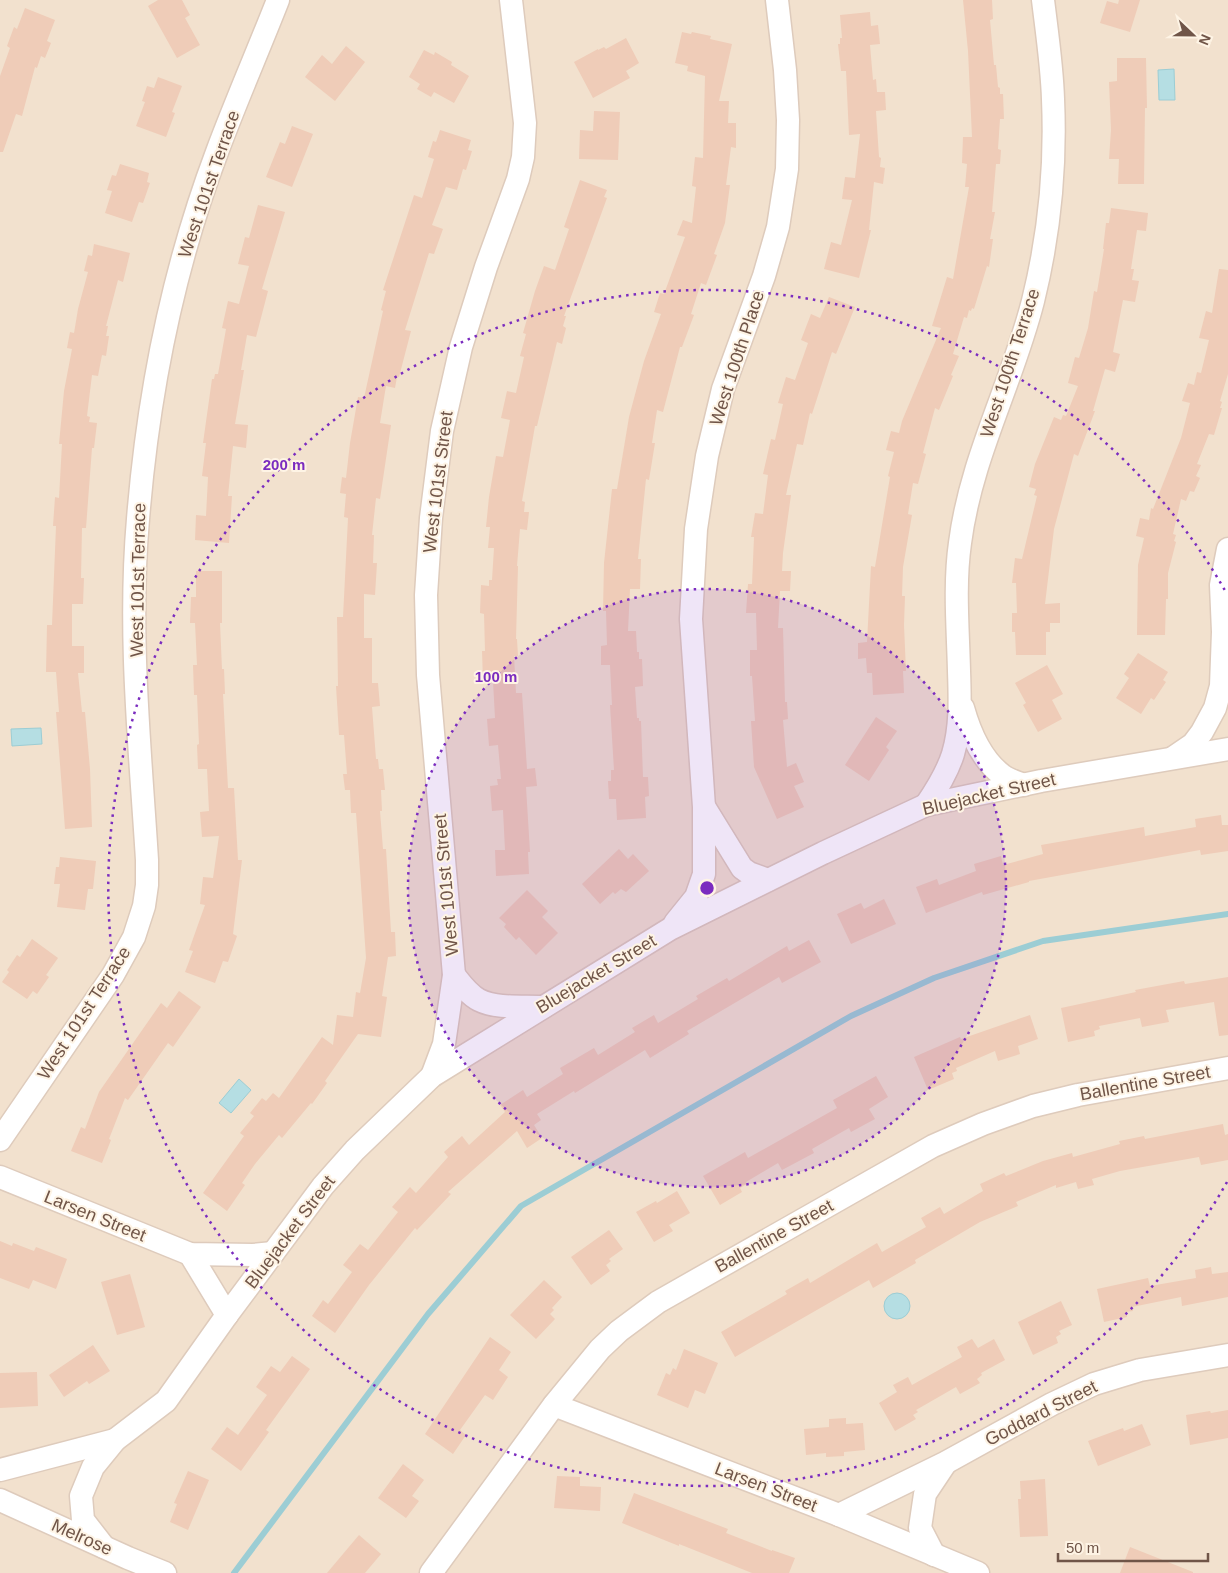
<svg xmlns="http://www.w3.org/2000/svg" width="1228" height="1573" viewBox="0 0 1228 1573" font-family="Arial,sans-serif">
  <rect width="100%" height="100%" fill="#fbefdf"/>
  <rect fill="#f2e1ce" x="0" y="0" width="1228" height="1573"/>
  <g fill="#b5dee3" stroke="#9ccdd4">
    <path d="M1174,69L1175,100H1159L1158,70Z"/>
    <path d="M41,728L42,744L12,746L11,729Z"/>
    <path d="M239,1079L251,1090L231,1113L219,1103Z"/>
    <circle cx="897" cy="1306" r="13"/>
  </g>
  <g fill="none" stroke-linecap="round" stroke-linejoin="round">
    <path stroke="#9ccdd4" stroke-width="6" d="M234,1573L428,1314L521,1206L851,1016L934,978L1043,941L1228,914"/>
  </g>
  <g fill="#efccb8">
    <path d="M158,0H182L190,15L185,18L200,45L177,58L148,6Z"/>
    <path d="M963,0H992L993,19L990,20L994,65H996L998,87L1000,88V94H1003L1004,119H1000L998,149L1001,150L1000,164H996L992,212H995L990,239H993L989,267L987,266L974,309L972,308L971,311L969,310L967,318L964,317L953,354L959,356L951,375L953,376L939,410L935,408L923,453L926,454L918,484L913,483L908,514L912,515L903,567L902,596H905L904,625L906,671H903L904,693L873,695L872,673H867L866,658L858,659V643L867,642L871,566L875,567L890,477L888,476L894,452L886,450L891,431L899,433L902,421L941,328L932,326L947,277L953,279L969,187H965L967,164L962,163L963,137H972L968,51Z"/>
    <path d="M1119,0H1140L1130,32L1100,23L1107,1L1118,4Z"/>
    <path d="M25,8L55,20L47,41L51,43L45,58L41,56L37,68L35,67L22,116L16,114L3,152H0V76L10,48L7,46L14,27L17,29Z"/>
    <path d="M870,12L871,26L878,25L880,44L870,45L873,80L876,79L877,92H885L886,110L876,111L879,157L881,158L880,167L885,168L883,184L874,182L869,230H871L859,278L824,269L831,242L841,245L852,200L842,199L845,177L855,178L860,134L849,135L846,71H841L838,44H840V38H842L840,15Z"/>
    <path d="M682,32L691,34L692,32L711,36L710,39L732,44L719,101H729L728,123H736V148L731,147L726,185H730L725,223L714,254L717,255L706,285L701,283L691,314L694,315L682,347H680L663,412L657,410L652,443H655L649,480L646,479L638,559H641L640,589H630L628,631H636L637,652H639V659H642L643,686L635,687L637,718H639V721H641L643,777H648L649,796L645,797L646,818L617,820L616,799H609L608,781H611V770H614L610,705H612L610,665H601V646L607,645L606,611H603L604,563L612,489H617L629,417L644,361L661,314L654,312L660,293L664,294L685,237L677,235L683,220L692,223L696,187L692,186L695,157L703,158L705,76L687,71L688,66L675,63Z"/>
    <path d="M626,38L639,63L626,71L630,78L593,98L574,62L598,49V50L604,47L606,49Z"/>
    <path d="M346,46L365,62L335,101L305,77L322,55L332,64Z"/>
    <path d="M424,50L434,55L435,52L452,62L451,65L469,76L454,103L434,92L431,97L417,89L420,84L409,77Z"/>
    <path d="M1117,58H1146L1147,108H1145L1144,184H1118L1119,159H1109L1111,130L1109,82L1117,81Z"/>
    <path d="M158,77L182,86L172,112L175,113L166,137L136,126L145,102L142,101L147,86L154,88Z"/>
    <path d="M594,111L620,112L618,160L579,159L580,130L593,131Z"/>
    <path d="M292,126L313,134L292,187L266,177L280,142L285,144Z"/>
    <path d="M440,130L471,140L468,150L472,151L466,170L463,169L457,190L446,187L432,225L443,229L434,254L429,253L405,330L411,331L399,377H397L395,388L386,386L380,423L391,425L380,499L376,498L372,535H374L373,563H377L375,595L364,594V638H372V683H378L380,706L372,707L376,759H378L379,769H383L385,790H381L382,811H380L383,849H386L391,932H395L396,956L388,957L382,996L387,997L381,1037L358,1034L325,1081L327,1083L312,1104L311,1103L282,1138L279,1135L255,1164L242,1183L245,1185L227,1211L203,1193L244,1136L240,1133L254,1116L250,1113L262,1098L266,1101L273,1093L279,1098L322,1037L333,1045L337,1015L353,1017L356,992L360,993L366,958L356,813H351L350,790H345L343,774H347L344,735H339L336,686H338L337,617H343L348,518L344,517L346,494L340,493L342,477L346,478L350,443L358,397L364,398L383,311L381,310L386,291L383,290L414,195L422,198L434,159L428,157L433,141L436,142Z"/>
    <path d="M120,164L149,173L147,182L150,183L143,203L139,202L132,222L105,213L112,191L107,190L112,175L116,176Z"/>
    <path d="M580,180L607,190L604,197L607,198L564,316H566L563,326L566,328L562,344L557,342L537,426H535L522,501L525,502L524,512H529L527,530L520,529L517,566H518L516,639H517L518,656H514L516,693H522L527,769L535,768L537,786L526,787L530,852H528L529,874L496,876L495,850H505L503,810L492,811L490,786L498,785L497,779H501L498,745L489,746L487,719L495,718L493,681H483L482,651H485L484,614L480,613L481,585L489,586V580H492L494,548H488L490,527H486L489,497L496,456L503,457L510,420L501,418L507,391L516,393L524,357L520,356L526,334L523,333L535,291L544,266L555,270L569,229L564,227Z"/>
    <path d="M258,205L285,212L262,289L268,291L256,337L247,335L241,370H244L235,424L248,425L246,448L233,446L228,496H232L229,543L195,540L196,515L206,516L208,477L202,476L206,443H203L212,379H214L215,374H218L226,329L222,328L228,301L239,304L249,266L238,264L245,237L249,238Z"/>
    <path d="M1111,208L1148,213L1146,231L1137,230L1131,269H1134L1132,280L1139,281L1135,302L1123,300L1113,352L1120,354L1115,372L1105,369L1093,411H1095L1078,456L1074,454L1054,529L1045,604L1060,603V623H1050V632H1046V655H1016L1015,632H1012V613H1017L1016,583H1012L1015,558L1022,559L1037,496L1034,495L1036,489L1029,487L1035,464L1054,417L1061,420L1063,415L1066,416L1078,386L1068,383L1075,357L1079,358L1088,328L1094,291L1097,292L1104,249H1103L1106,223H1109Z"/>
    <path d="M94,244L130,253L123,282L118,280L106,326H108L106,336H109L106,356L102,355L98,376L92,375L87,416L90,417L89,422L97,423L94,448H92L86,528H82L81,578H84L83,604H72V646H84V673H78L82,712H85L90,769L92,827L65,829L56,712H59L56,672H46L47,625H52L56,526H53L55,497L59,498L62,444H59L64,391L72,349L67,348L70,332L74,333L78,309L88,272L84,271L88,255L92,256Z"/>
    <path d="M1219,269L1228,270V374L1220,401L1222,402L1220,408H1222L1214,435L1209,434L1197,464L1201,465L1196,476L1200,478L1194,492L1190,491L1186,501L1181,499L1173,534L1176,535L1174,541L1176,542L1168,573V599H1166L1165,635H1137L1138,565L1144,538L1136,536L1140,518L1149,520L1151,508L1153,509L1181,438L1190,403L1182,401L1188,383L1194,385L1197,372L1201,373L1209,340L1199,338L1206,311L1212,313Z"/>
    <path d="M829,297L855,307L836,354L832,352L812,414L810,413L803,445L797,444L786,495H791L783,553L782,571H791L790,591H780L778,628H783L785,702H787L788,719L783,720L787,767L796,763L804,782L794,786L804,807L777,819L754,767L751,721H755L752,676H750V650H757L756,613H746L748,584H752L754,537H751L755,513L763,514L768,475L763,474L771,439L775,440L783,404L778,403L786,377L795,380L808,343L801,340L811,314L820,318Z"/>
    <path d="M196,571H222V623H220L222,669H224L225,694H223L228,788H234L238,860H242L233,934L237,936L228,962L223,961L215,983L185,972L193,951L189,950L205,905L200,904L203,877L213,878L219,836L202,837L200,812L209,811L207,769H198L197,745L199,744L197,695H194L193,665H197L195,623H190L191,597H196Z"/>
    <path d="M1138,653L1168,672L1163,680L1166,682L1154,700L1151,698L1141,714L1116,698L1129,678L1124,674Z"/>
    <path d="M1047,665L1063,694L1052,700L1062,719L1038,732L1023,705L1026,703L1015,683Z"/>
    <path d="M876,717L897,731L886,747L889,750L869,781L845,765Z"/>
    <path d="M1221,815L1222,825H1228V851L1201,855L1200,850L1029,881V882L983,895L982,892L926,913L916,887L937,879L939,885L976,871L974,864L1001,856L1003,865L1043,854L1041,845L1144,827L1145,836L1196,827L1195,819Z"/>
    <path d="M619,849L628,859L633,854L649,871L626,892L621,889L615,894L613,892L600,904L582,884Z"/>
    <path d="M60,857L96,861L93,889H88L85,910L57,907L60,884H54L56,867H59Z"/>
    <path d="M527,890L548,911L542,917L558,933L536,955L519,937L516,940L504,927L506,924L499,918Z"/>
    <path d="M884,899L896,924L851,944L837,914L861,903L864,909Z"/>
    <path d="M32,939L58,958L46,975L49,977L37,994L33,991L27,999L2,982L9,972L7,970L17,955L20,957Z"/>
    <path d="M809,940L821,962L782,983L779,977L687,1031L689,1034L650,1058L645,1050L575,1093L574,1091L537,1114L541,1120L534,1125L542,1138L527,1148L517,1131L448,1192L451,1194L417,1230L415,1228L369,1285L335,1333L312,1316L323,1300L328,1304L352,1272L343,1265L360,1244L368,1250L398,1212L392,1207L410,1187L416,1193L448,1157L444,1152L462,1136L469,1145L505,1112L500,1105L523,1090L527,1097L563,1074L560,1068L594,1048L598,1055L635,1032L632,1028L654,1015L658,1023L698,999L696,996L727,978L729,981L787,946L789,951Z"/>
    <path d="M1228,977V1035L1219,1036L1214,1002L1166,1010L1169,1022L1142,1027L1140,1018L1099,1026L1100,1029L1094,1031L1095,1036L1068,1042L1061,1008L1136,992L1135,990L1184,981L1185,984Z"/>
    <path d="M179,991L201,1007L173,1047L168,1043L128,1100L125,1098L109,1139L111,1140L102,1163L71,1151L81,1127L85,1129L99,1092L161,1003L167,1008Z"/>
    <path d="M1030,1015L1038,1039L1018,1046L1020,1054L998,1061L995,1051L956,1068L957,1071L952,1073L954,1079L928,1090L914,1057L960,1037L961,1039Z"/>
    <path d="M876,1076L888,1097L869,1109L875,1119L851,1132L849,1128L812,1149L814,1153L782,1170L778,1163L746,1182L747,1184L740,1188L742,1192L720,1205L703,1176L745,1152L748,1158L837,1108L833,1100Z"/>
    <path d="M1223,1124L1225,1135L1228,1134V1160L1201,1165L1199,1157L1120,1171L1092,1179L1094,1185L1078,1189L1076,1182L1056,1188V1185L1016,1202L1018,1206L980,1222L915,1260L916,1263L873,1288L869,1280L735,1357L721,1332L787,1294L785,1291L808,1278L810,1283L877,1243L882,1252L926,1227L921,1218L940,1207L944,1214L983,1191L980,1184L1004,1173L1006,1176L1043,1161L1072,1153L1073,1157L1120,1144L1119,1141L1144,1136L1145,1139Z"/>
    <path d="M677,1191L690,1213L669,1225L673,1231L654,1242L636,1212L656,1201L657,1203Z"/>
    <path d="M609,1230L623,1249L609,1259L611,1261L606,1265L610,1271L591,1285L571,1257Z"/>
    <path d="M0,1241L12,1246L13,1243L34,1251L36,1247L67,1259L56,1289L33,1280L29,1289L0,1278Z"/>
    <path d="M1211,1267L1212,1274L1228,1272V1297L1182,1306L1181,1297L1132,1307L1133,1311L1126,1312L1127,1317L1104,1322L1097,1289L1148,1278L1150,1286L1196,1278L1195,1270Z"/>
    <path d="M130,1274L145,1327L117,1335L101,1282Z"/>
    <path d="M544,1280L562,1297L552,1308L554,1310L550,1314L555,1319L536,1339L510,1315Z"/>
    <path d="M1061,1301L1072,1325L1059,1331L1061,1334L1056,1337L1058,1343L1033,1355L1018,1322Z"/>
    <path d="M490,1337L511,1352L499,1370L508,1377L493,1400L485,1395L460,1430L466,1435L453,1454L425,1434Z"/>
    <path d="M972,1339L978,1348L994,1339L1005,1360L981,1373L982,1375L977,1379L980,1383L960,1394L956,1387L916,1410L918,1412L913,1415L916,1419L895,1431L879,1403L897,1392L893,1385L908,1377L912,1385L962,1357L957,1347Z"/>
    <path d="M93,1345L110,1371L89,1384L87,1381L64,1397L49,1375Z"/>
    <path d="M684,1349L718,1363L705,1394L695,1390L688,1408L657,1395L666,1373L670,1375L673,1368L676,1370Z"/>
    <path d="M292,1356L310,1369L266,1430L269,1432L241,1471L211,1449L227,1427L238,1435L267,1395L256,1387L271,1366L280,1372Z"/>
    <path d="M37,1372L38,1406L0,1408V1373Z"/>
    <path d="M1228,1410V1438L1190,1445L1186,1415L1210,1411L1211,1413Z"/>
    <path d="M846,1418V1424L863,1423L865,1450L844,1452V1456L826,1457V1453L806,1455L804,1429L829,1427V1419Z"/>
    <path d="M1142,1424L1151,1445L1098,1466L1088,1441L1123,1428L1124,1431Z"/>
    <path d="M403,1464L424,1480L412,1496L419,1501L406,1518L378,1498Z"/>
    <path d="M188,1471L209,1480L188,1530L170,1522L177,1504L174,1503Z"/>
    <path d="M557,1476L580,1477V1486L601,1487L600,1511L554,1508Z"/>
    <path d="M1045,1479L1048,1536L1020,1537L1018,1499H1021L1020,1481Z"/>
    <path d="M634,1493L728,1529L726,1533L772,1551V1550L795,1558L789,1573H752L679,1544V1546L622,1523Z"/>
    <path d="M359,1535L381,1554L365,1573H327Z"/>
    <path d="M1130,1547L1193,1572V1573H1120Z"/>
  </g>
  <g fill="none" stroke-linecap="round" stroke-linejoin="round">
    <defs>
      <g id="street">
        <path d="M963,708C970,733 981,759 1002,775C1008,780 1017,782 1024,785"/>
        <path d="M1174,757L1193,744L1202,732L1215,708L1221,686L1223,632L1221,585L1228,549"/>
        <path d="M926,805C937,789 947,773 953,754C961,727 960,699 959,671C958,629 954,585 960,543C971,457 1012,384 1033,301C1049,236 1056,166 1053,99C1052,66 1047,33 1043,0"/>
        <path d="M705,808L742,868L749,873L768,880"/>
        <path d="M675,923L696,897L704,874V807L691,619L696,529L707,456L723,389L764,276L778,227L787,169L788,120L785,70L777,0"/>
        <path d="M454,975C461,984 469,995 479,1000C497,1009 523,1006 543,1007"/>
        <path d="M432,1076L444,1044L454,975L428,675L426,595L431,518L442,431L461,347L486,267L518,179L523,157L525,123L511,0"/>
        <path d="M0,1140L113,975L134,937L144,906L147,885V860C140,747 128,633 138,519C148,395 173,269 217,152C236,101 258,51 278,0"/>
        <path d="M0,1177L190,1254L253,1255L273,1253"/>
        <path d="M190,1254L227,1315"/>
        <path d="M554,1405L839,1515L978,1573"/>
        <path d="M0,1470L115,1440"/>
        <path d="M0,1500L128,1558L165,1573"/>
        <path d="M839,1515L945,1463L1052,1404L1094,1384L1140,1370L1228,1355"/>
        <path d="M104,1547L83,1520L81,1496L93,1467L115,1440L166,1401L227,1315L323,1186L355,1150L432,1076L670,929L823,853L926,805L1041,781L1228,749"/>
        <path d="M934,1555L920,1528L925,1494L945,1464"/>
        <path d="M431,1573L554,1405L600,1349L619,1331L658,1302L933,1146L983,1124L1033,1106L1078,1095L1228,1068"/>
      </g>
    </defs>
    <use href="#street" stroke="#decbbc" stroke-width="25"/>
    <use href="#street" stroke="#fff" stroke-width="22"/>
  </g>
  <circle cx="707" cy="888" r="299" fill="#7b2cbf" fill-opacity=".12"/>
  <g fill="none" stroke="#7b2cbf" stroke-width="2.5" stroke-dasharray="2.5 5">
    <circle cx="707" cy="888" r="299"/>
    <path d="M1227 1182A598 598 0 1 1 1227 594"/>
  </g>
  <g text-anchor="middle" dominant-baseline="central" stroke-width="4" stroke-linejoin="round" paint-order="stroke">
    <g font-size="18" fill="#705548" stroke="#fef4e5">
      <text transform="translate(209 184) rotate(-71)">West 101st Terrace</text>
      <text transform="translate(737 358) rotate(-72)">West 100th Place</text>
      <text transform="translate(1010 363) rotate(-72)">West 100th Terrace</text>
      <text transform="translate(438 482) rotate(-83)">West 101st Street</text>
      <text transform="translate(138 580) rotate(-89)">West 101st Terrace</text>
      <text transform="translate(989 794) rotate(-13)">Bluejacket Street</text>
      <text transform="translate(446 885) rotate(-95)">West 101st Street</text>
      <text transform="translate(596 974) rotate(-31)">Bluejacket Street</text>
      <text transform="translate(84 1013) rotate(-57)">West 101st Terrace</text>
      <text transform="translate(1145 1083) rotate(-10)">Ballentine Street</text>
      <text transform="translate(95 1216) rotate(22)">Larsen Street</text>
      <text transform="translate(290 1232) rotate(-53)">Bluejacket Street</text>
      <text transform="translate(774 1236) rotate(-29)">Ballentine Street</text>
      <text transform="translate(1041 1413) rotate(-27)">Goddard Street</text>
      <text transform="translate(766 1487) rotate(21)">Larsen Street</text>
      <text transform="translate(82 1537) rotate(24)">Melrose</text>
    </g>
  </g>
  <circle cx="707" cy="888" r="8" fill="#7b2cbf" stroke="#fef4e5" stroke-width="2.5"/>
  <g font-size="15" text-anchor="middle" font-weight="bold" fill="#7b2cbf" stroke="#fef4e5" stroke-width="4" stroke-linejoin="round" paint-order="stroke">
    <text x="284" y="470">200 m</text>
    <text x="496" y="682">100 m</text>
  </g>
  <g transform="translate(1193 35) rotate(112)" stroke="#fef4e5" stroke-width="4" paint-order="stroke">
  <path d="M0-4L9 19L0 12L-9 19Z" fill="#705548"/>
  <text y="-8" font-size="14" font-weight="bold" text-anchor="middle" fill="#705548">N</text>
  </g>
  <path d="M1058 1553v8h150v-8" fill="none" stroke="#705548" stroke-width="2.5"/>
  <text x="1066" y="1553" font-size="15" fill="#705548" stroke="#fef4e5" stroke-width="4" paint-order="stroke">50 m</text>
</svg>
